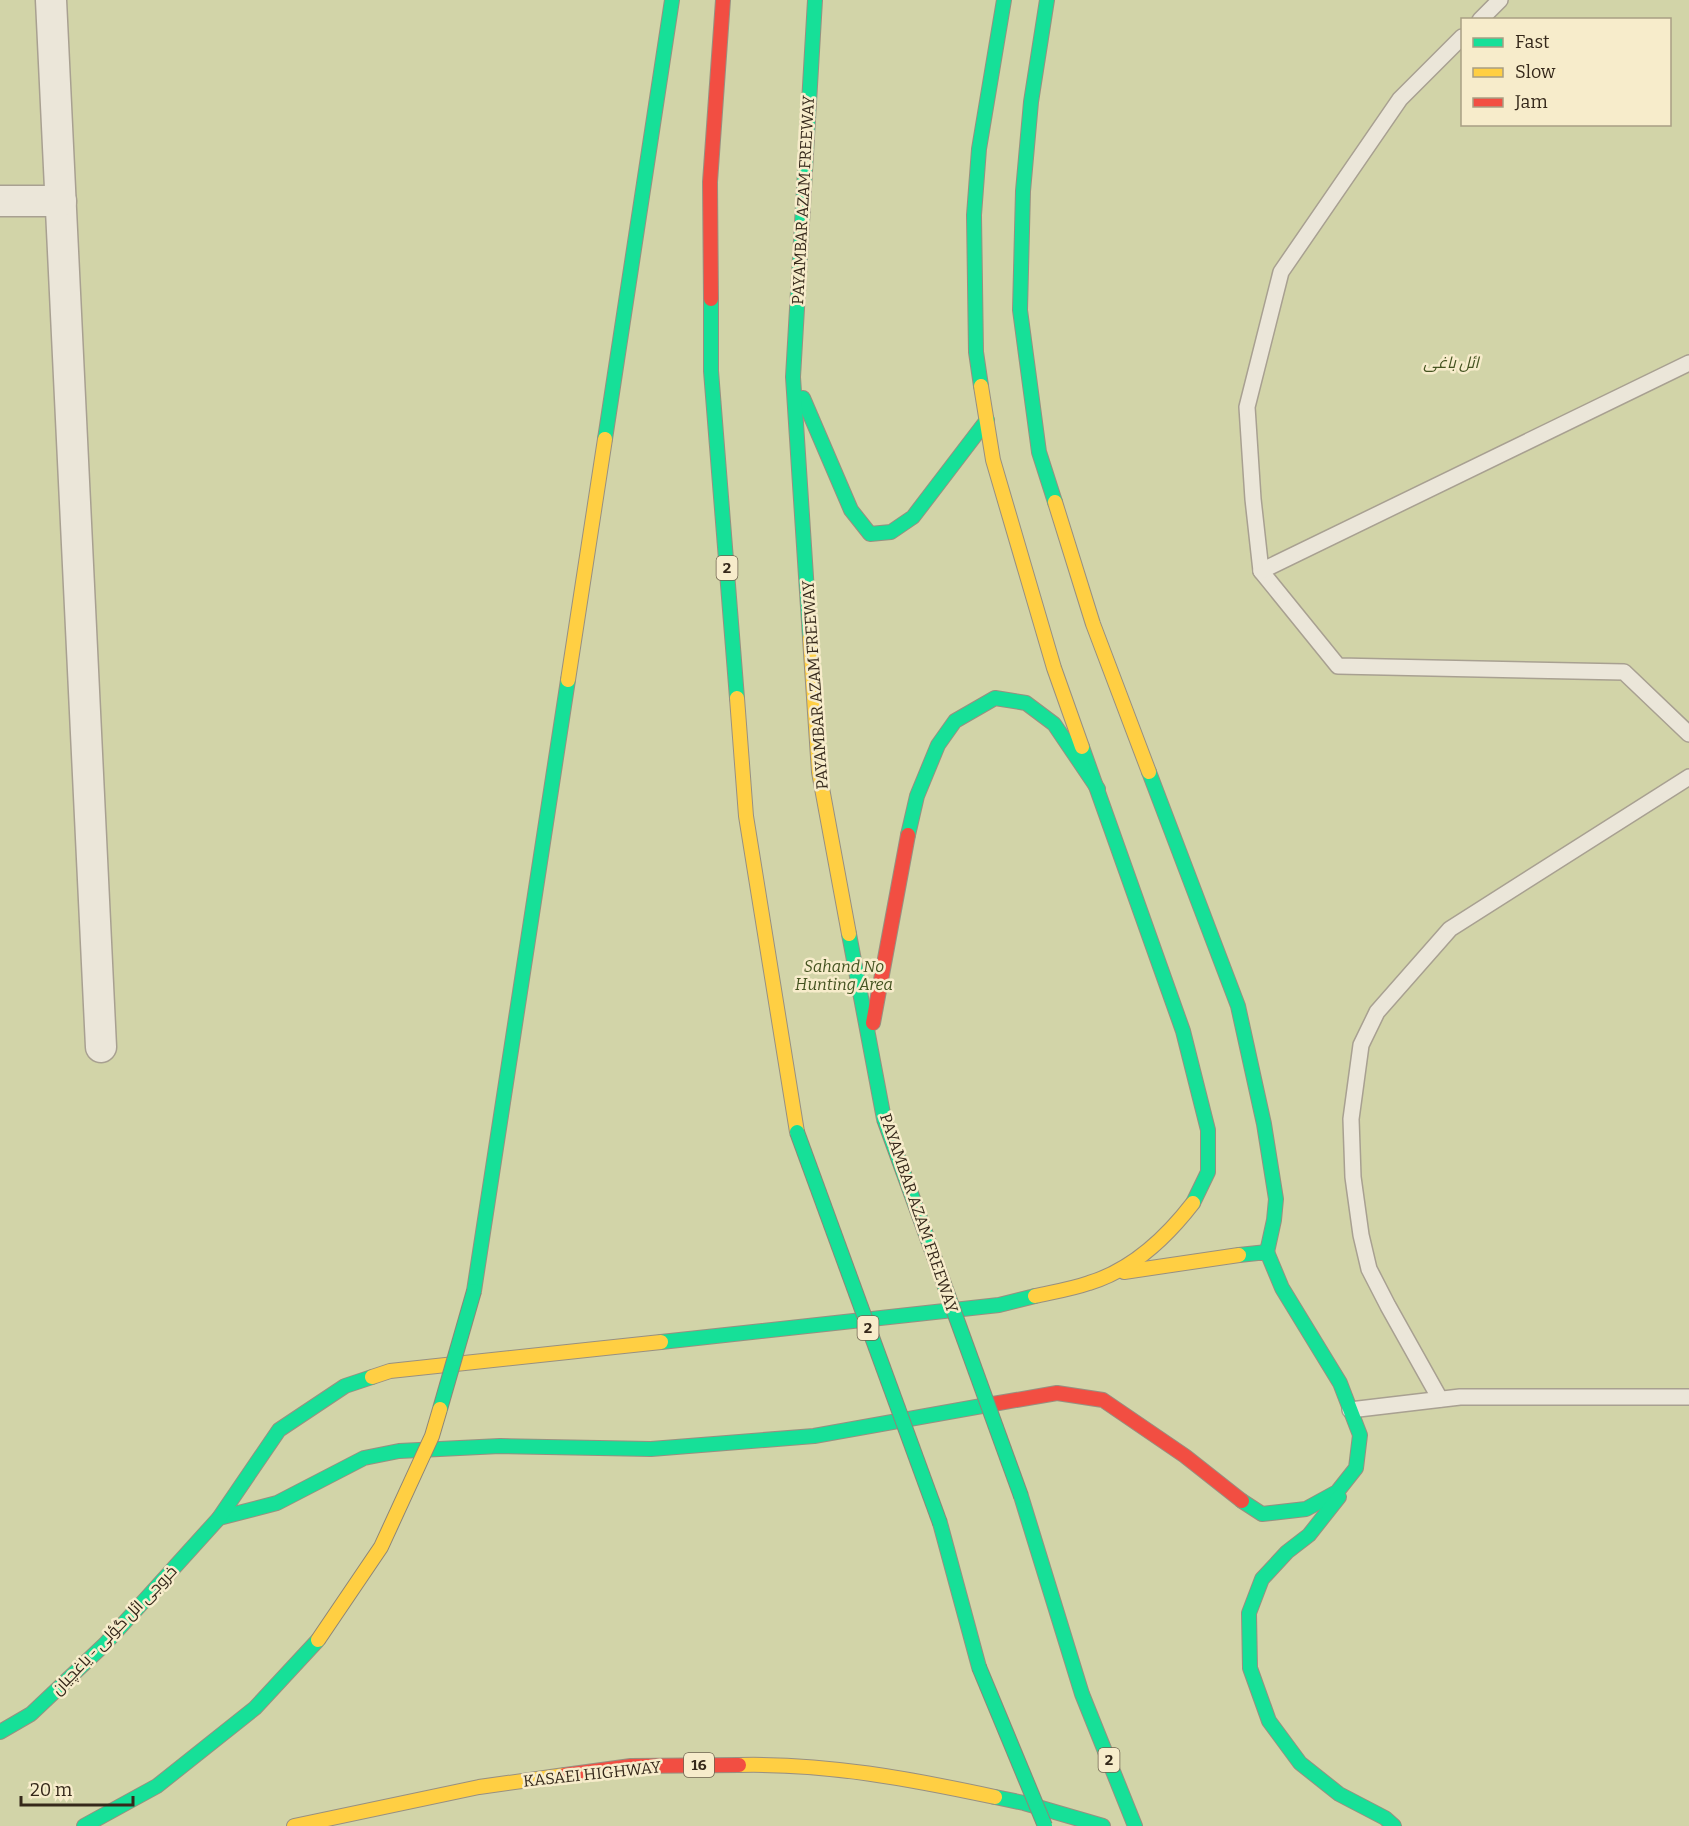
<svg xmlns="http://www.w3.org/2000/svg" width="1689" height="1826" viewBox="0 0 1689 1826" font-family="Bitter,Cairo,serif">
  <rect width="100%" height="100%" fill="#e4dcc7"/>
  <path fill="#d2d4a8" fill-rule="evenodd" d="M0,0H1689V1826H0ZM1462,20H1670V124H1462Z"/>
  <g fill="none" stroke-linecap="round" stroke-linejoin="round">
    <defs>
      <g id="lane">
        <path d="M1480,20L1500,0"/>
        <path d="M1462,37L1400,99L1281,272L1247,407L1253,499L1261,571L1338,666L1624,672L1689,734"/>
        <path d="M1261,571L1689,363"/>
        <path d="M1440,1399L1388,1306L1369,1269L1361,1235L1353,1177L1351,1119L1361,1045L1377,1012L1450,929L1689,777"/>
        <path d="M1350,1410L1460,1397H1689"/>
      </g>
      <g id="street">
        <path d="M51,0L101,1047"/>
        <path d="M0,201H61"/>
      </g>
      <g id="fast">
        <path d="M1047,0L1031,102L1023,191L1020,310L1039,452L1055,502"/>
        <path d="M711,299V371L737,698"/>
        <path d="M981,386L976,352L974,215L979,149L1004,0"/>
        <path d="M803,398L851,510L870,534L891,532L913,517L987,420"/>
        <path d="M605,439L672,0"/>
        <path d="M810,638L793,377L815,0"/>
        <path d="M1082,747L1183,1031L1208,1130V1172L1193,1203"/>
        <path d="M1149,772L1238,1006L1264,1124L1276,1199L1274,1220L1267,1252"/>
        <path d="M908,835L917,796L938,745L955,721L995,698L1026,703L1054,724L1098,789"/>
        <path d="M849,934L884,1119"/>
        <path d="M1239,1255L1267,1252L1282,1288L1340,1383L1360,1435L1356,1468L1337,1492L1306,1509L1262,1514L1242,1501"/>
        <path d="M474,1291L568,680"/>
        <path d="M661,1342L999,1305L1035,1296"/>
        <path d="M1021,1496L1082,1694L1135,1826"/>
        <path d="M1339,1497L1309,1535L1287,1552L1262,1579L1249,1613L1250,1668L1269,1721L1300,1763L1339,1794L1385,1818L1394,1826"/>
        <path d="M219,1518L277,1503L364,1458L399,1451L500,1446L651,1449L814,1436L993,1404"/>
        <path d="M940,1523L979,1667"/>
        <path d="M0,1732L31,1714L105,1644L219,1518L279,1430L345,1386L372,1377"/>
        <path d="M995,1797L1024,1803L1103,1826"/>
        <path d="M84,1826L157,1786L255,1708L318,1640"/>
      </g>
      <g id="slow">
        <path d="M981,386L993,460L1054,668L1082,747"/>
        <path d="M1055,502L1093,624L1149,772"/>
        <path d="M810,638L819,772L849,934"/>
        <path d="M568,680L605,439"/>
        <path d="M737,698L746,816L797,1132"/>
        <path d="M1124,1272L1239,1255"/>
        <path d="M1035,1296C1053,1292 1072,1289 1089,1283C1132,1270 1166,1238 1193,1203"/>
        <path d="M372,1377L390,1371L661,1342"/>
        <path d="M739,1765C826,1763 911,1779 995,1797"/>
        <path d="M294,1826L479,1787L565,1775"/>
      </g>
      <g id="jam">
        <path d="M711,299L710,182L723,0"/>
        <path d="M873,1023L908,835"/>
        <path d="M993,1404L1057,1393L1103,1400L1185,1456L1242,1501"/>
        <path d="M565,1775L631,1766L739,1765"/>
      </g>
    </defs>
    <use href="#lane" stroke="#a8a091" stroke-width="18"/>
    <use href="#street" stroke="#a8a091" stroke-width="33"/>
    <use href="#fast" stroke="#989081" stroke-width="16"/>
    <use href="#slow" stroke="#989081" stroke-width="16"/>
    <use href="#jam" stroke="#989081" stroke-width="16"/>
    <use href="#lane" stroke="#ebe6d9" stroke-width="15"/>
    <use href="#street" stroke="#ebe6d9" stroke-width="30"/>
    <use href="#fast" stroke="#16e098" stroke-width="14"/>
    <use href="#slow" stroke="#ffcf43" stroke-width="14"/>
    <use href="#jam" stroke="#f24e42" stroke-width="14"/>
    <defs>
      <g id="fast-bridge">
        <path d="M884,1119L1021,1496"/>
        <path d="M797,1132L940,1523"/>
        <path d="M440,1409L474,1291"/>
        <path d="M979,1667L1045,1826"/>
      </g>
      <path id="slow-bridge" d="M318,1640L381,1547L432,1436L440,1409"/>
    </defs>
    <use href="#fast-bridge" stroke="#8d8678" stroke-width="16" stroke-linecap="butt"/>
    <use href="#slow-bridge" stroke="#8d8678" stroke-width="16" stroke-linecap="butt"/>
    <use href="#fast-bridge" stroke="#16e098" stroke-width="14"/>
    <use href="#slow-bridge" stroke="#ffcf43" stroke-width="14"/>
  </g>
  <g text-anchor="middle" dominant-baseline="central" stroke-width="5" stroke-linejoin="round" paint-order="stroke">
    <g fill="#f7eccb" stroke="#6f634f" stroke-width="1.5">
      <rect x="716.5" y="556" width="21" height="24" rx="4.5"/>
      <rect x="857.5" y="1316" width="21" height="24" rx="4.5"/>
      <rect x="1098.5" y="1748" width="21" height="24" rx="4.5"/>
      <rect x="684" y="1753" width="30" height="24" rx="4.5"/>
    </g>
    <g font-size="15" font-weight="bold" fill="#35281a">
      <text x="727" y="568">2</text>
      <text x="868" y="1328">2</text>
      <text x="1109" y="1760">2</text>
      <text x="699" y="1765">16</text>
    </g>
    <g font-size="16" fill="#35281a" stroke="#f7eccb">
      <text transform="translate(803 200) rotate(-87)">PAYAMBAR AZAM FREEWAY</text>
      <text transform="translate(815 685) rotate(-94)">PAYAMBAR AZAM FREEWAY</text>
      <text transform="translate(919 1213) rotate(71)">PAYAMBAR AZAM FREEWAY</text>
      <text transform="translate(114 1630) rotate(-46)">خروجی ائل گؤلی - یاغچیان</text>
      <text transform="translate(592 1774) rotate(-6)">KASAEI HIGHWAY</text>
    </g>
    <g font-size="16" font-style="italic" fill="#445320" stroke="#f7eccb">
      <text x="1451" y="362">ائل باغی</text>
      <text x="844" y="966">Sahand No<tspan x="844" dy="18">Hunting Area</tspan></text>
    </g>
  </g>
  <rect x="1461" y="18" width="210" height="108" fill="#f7eccb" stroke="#a99e84" stroke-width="1.5"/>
  <rect x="1473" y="38" width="30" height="9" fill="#16e098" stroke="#a99e84" stroke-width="1.5"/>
  <text x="1515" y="48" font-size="18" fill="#35281a">Fast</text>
  <rect x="1473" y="68" width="30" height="9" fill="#ffcf43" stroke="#a99e84" stroke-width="1.5"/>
  <text x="1515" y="78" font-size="18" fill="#35281a">Slow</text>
  <rect x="1473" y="98" width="30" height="9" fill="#f24e42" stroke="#a99e84" stroke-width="1.5"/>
  <text x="1515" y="108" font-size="18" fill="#35281a">Jam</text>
  <path d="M21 1796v9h112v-9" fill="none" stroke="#35281a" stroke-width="3"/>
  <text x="30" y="1796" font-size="18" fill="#35281a" stroke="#f7eccb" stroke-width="4.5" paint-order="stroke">20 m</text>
</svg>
